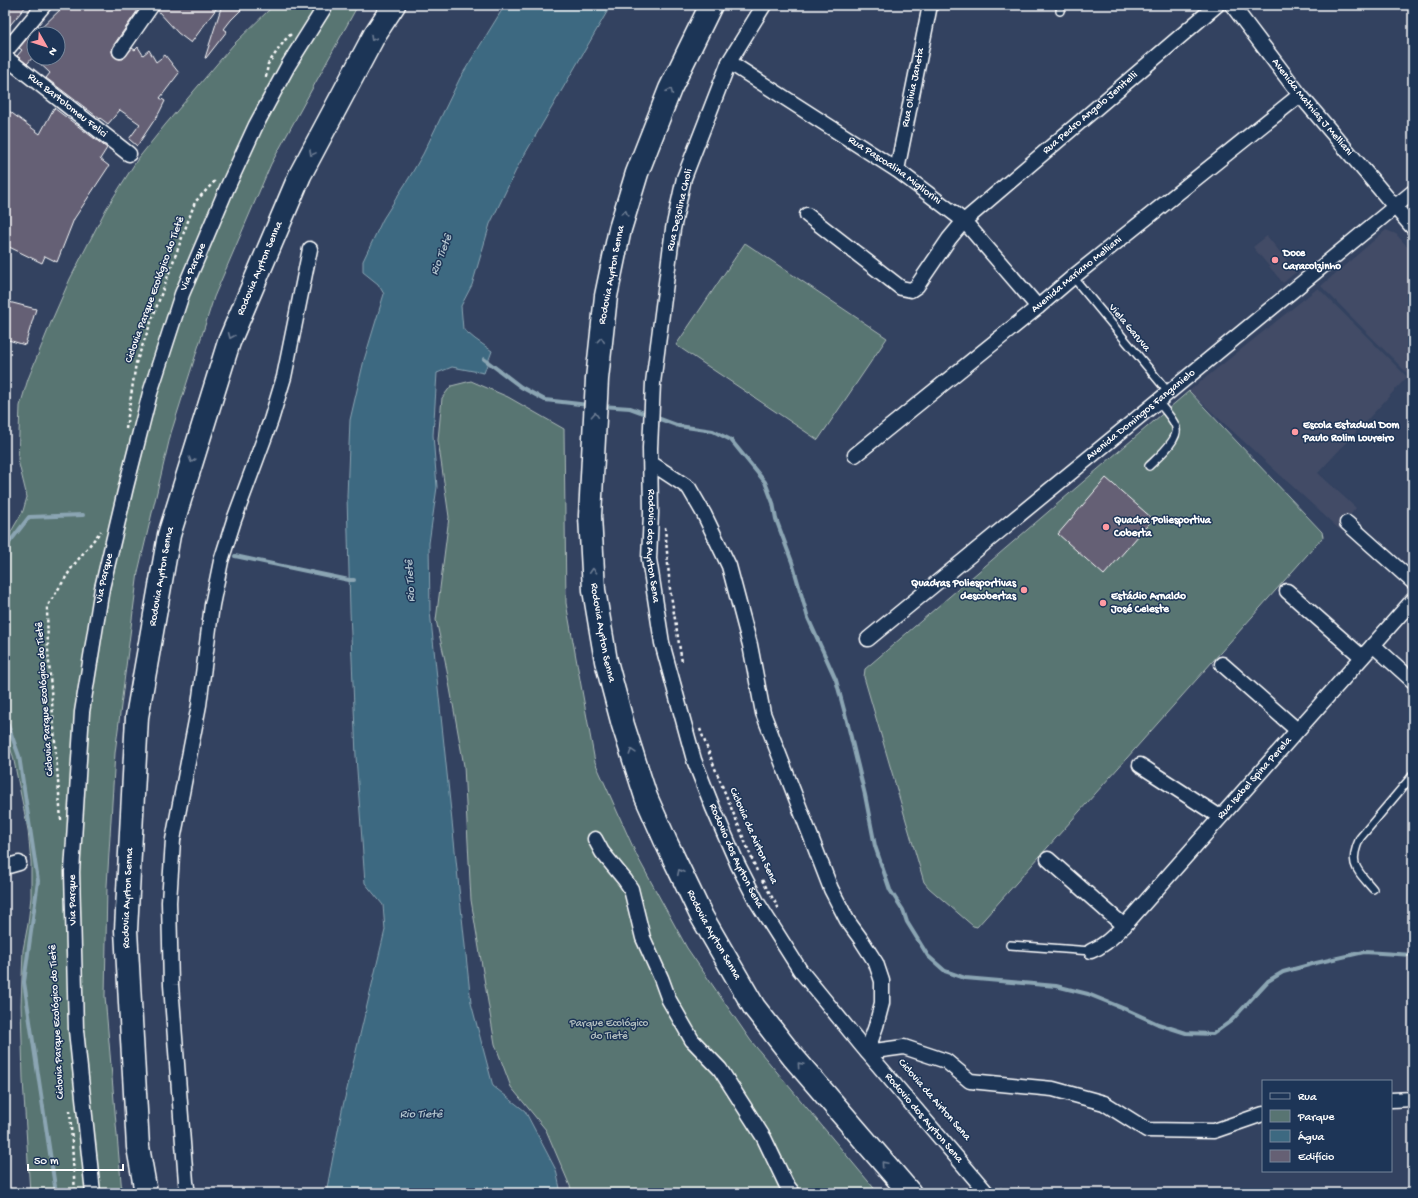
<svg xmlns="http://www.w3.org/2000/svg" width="1418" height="1198" viewBox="0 0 1418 1198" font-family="'Gochi Hand',sans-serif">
  <rect width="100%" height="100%" fill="#334260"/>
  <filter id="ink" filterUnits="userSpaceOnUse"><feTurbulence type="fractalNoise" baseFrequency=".025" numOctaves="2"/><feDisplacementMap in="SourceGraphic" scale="8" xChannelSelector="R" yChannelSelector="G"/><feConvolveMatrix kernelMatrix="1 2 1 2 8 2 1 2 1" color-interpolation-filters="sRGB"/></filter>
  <g filter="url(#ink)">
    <g fill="#424b66">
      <path d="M1386,230L1396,234L1413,253V371L1409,375L1321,286Z"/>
      <path d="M1267,236L1296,272L1283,283L1253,247Z"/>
      <path d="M1318,288L1407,377L1318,473L1356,508L1339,529L1189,391Z"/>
    </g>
    <g fill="#587472" stroke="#acbab8">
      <path d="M274,5H358L271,164L214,297L171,433L138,572L115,753L107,886L105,996L122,1193H30L23,1080L21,1005L23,950L28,924L31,897V862L28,830L13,756L5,734V542L23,511L27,497L18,460L20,406L28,379L52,320L70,279L106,209L137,160L165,125L233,45Z"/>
      <path d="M745,243L887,338L818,440L676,345Z"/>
      <path d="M471,381L508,397L564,429L566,603L595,762L637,856L687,948L751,1041L878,1193H573L546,1130L511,1087L495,1044L471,900L464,766L445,660L436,620L449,517L438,440L442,398L451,386Z"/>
      <path d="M1189,391L1322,532L1323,537L977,927L973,926L929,888L924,882L864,677L865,669Z"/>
    </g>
    <path fill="#3d6981" stroke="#8ba5b3" d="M505,5H611L518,166L490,224L472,285L461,306L463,329L475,339L492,351L484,373L452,367L437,373L433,435L437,487L429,543L430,611L471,1003L493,1086L525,1111L556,1170L561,1193H326L342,1110L385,930L383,905L365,883L356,756L350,611L347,496L350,420L364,360L384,294L378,284L363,272V261L383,219L409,178L423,154L460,78Z"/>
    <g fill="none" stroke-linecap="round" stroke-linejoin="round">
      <g stroke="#8ba5b3" stroke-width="4">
        <path d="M484,359L521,387L545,400L588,405"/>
        <path d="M601,406L630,408L679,426L713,431L731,440L765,482L773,503L776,519L792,562L808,618L836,680L847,721L865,795L875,846L890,890L903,910L907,922L928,956L945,971L965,978L1056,986L1088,994L1125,1009L1158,1024L1186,1033L1213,1034L1231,1021L1268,981L1283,972L1316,963L1364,952L1413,955"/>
        <path d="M5,548L29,517L83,515"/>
        <path d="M235,556L349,580H354"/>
        <path d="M5,717L19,756L38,881L24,982L56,1193"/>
      </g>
    </g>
    <g fill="#656074" stroke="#fff">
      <path d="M5,5H27L5,31Z"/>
      <path d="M65,5H138L140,7L113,46L112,51L113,55L119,59H123L132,48L135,50L138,47L143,55L149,50L156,62L165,55L179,73L160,98L165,101L159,113L137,146L129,139L140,124L120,110L108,124L100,118V119L46,78L50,73L34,58H58V51L63,46L58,42V34H35Z"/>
      <path d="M160,5H219L191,43L178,33L158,11Z"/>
      <path d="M222,5H246L231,20L224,29L227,31L206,58H205Z"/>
      <path d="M34,30V56L27,64L17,56L22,50L19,48Z"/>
      <path d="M5,108L40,134L54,108L107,148L100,159L109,166L74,219L57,262L45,256L42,263L5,245Z"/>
      <path d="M5,301L36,309L25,345L5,339Z"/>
      <path d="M1106,478L1153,519L1104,575L1058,534Z"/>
    </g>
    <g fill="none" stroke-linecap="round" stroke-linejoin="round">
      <defs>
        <g id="service">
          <path d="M1060,11L1061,5"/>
          <path d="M1073,277L1169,393"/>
          <path d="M1149,466C1157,458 1179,440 1176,428C1175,421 1163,408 1158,402"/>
          <path d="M1373,889C1356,869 1348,864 1360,838L1413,775"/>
          <path d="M1010,945L1091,951"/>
        </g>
        <g id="minor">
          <path id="s1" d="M764,5L729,62L684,178L673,229L653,383L650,448L651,513L649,559L662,643L694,760L713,808L738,865L757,902L800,970L862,1046L987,1193"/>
          <path id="s2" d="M1232,5L1300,95L1413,228"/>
          <path d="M120,51L152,5"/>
          <path d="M5,52L44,5"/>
          <path id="s3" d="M5,57L129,154"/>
          <path id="s4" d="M729,62L897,170L964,221L1038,307"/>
          <path id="s5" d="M897,170L930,5"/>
          <path id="s6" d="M807,215L901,288L911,290L917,286L949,239L964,221L1217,5"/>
          <path id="s7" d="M855,455L1038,307L1073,277L1300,95"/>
          <path d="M651,463L689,488L704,514L729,566L750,645L763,713L831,889L847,920L860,938L876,963L882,981V1003L876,1026L867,1052L904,1047L946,1061L970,1081L1053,1089L1104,1103L1147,1130L1214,1131L1263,1114"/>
          <path d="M1347,523L1413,582"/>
          <path d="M1287,591L1362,657"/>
          <path id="s8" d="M868,639L1413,192"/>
          <path d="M1373,645L1413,681"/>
          <path d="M1222,664L1297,730"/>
          <path d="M1140,765L1220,817"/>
          <path d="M595,839L602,852L625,880L631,889L643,938L661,978L669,1000L692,1040L720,1069L764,1138L786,1184L793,1193"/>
          <path d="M1048,859L1124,926"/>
          <path d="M5,867L19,863"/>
          <path id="s9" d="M1091,951C1105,946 1114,935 1124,926L1413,600"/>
          <path d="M1391,1100L1413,1099"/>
          <path id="s10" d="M93,1193L76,1030L72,872L82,712L102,588L126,487L150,393L182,294L227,188L256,125L289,64L326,5"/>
          <path d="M188,1193L186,1182L171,985L169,902L173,840L199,705L212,605L221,561L234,520L271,420L284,377L310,249"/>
        </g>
        <g id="motorway">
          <path id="s11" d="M711,5L670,89L637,173L620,229L606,296L597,379L590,516L594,590L606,661L623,725L646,797L666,842L702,917L754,1007L793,1057L910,1193"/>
          <path id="s12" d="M146,1193L138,1147L126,930L137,717L169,535L229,342L300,175L375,34L394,5"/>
        </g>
      </defs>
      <use href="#service" stroke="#fff" stroke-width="10"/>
      <use href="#minor" stroke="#fff" stroke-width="17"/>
      <use href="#motorway" stroke="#fff" stroke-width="25"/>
      <g stroke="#fff" stroke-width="2.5" stroke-dasharray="3 3" stroke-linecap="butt">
        <path d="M266,77L268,64L285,40L291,34"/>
        <path d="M126,429L136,363L195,202L215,181"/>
        <path d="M665,527L670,589L682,662"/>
        <path d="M700,729L714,766L757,871"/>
        <path d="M61,820L48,650L47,607L73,566L101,531"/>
        <path d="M762,880L779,909"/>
        <path d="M70,1110L75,1193"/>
        <path d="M1000,1188L1004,1193"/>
      </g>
      <use href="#service" stroke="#1d3557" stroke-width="7"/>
      <use href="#minor" stroke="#1d3557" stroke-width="14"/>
      <use href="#motorway" stroke="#1d3557" stroke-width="22"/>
    </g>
    <defs><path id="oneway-chevron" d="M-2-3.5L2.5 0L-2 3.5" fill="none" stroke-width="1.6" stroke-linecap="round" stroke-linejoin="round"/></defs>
    <g stroke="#6c7c92">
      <use href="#oneway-chevron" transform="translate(373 38) rotate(119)"/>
      <use href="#oneway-chevron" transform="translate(670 91) rotate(-67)"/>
      <use href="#oneway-chevron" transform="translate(312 153) rotate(118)"/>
      <use href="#oneway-chevron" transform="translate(625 213) rotate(-74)"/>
      <use href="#oneway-chevron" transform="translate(231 336) rotate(113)"/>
      <use href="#oneway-chevron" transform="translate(601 340) rotate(-84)"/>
      <use href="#oneway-chevron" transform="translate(595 415) rotate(-87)"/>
      <use href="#oneway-chevron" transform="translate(192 460) rotate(107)"/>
      <use href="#oneway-chevron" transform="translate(593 571) rotate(-93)"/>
      <use href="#oneway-chevron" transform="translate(632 752) rotate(-108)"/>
      <use href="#oneway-chevron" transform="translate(680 872) rotate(-116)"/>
      <use href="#oneway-chevron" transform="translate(800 1065) rotate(-131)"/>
      <use href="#oneway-chevron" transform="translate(884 1164) rotate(-131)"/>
    </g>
  </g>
  <g fill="#ff9aa2" stroke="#1d3557" stroke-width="1.5">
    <circle cx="1275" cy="260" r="4"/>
    <circle cx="1295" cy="432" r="4"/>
    <circle cx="1106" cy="527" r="4"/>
    <circle cx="1024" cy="590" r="4"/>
    <circle cx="1103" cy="603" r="4"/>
  </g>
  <g text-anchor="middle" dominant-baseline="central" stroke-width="3" stroke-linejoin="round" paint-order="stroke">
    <g font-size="11" fill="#fff" stroke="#1d3557">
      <text stroke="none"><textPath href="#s5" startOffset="84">Rua Olivia Janeta</textPath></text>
      <text stroke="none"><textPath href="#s3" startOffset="79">Rua Bartolomeu Felici</textPath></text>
      <text stroke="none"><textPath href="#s2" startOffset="130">Avenida Mathias J Melliani</textPath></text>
      <text stroke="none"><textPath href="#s6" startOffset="383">Rua Pedro Angelo Jenitelli</textPath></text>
      <text stroke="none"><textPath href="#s4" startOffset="198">Rua Pascoalina Migliorini</textPath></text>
      <text transform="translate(680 210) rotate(-77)">Rua Dezolina Choli</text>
      <text stroke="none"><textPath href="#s10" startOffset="942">Via Parque</textPath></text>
      <text stroke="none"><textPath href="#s12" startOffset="944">Rodovia Ayrton Senna</textPath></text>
      <text transform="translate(612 275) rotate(-79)">Rodovia Ayrton Senna</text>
      <text stroke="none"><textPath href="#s7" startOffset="286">Avenida Mariano Melliani</textPath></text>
      <text transform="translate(155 290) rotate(-70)">Ciclovia Parque Ecológico do Tietê</text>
      <text transform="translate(1129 328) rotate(50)">Viela Garuva</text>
      <text stroke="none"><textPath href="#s8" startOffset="353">Avenida Domingos Fanganielo</textPath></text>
      <text stroke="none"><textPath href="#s1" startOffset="562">Rodovio dos Ayrton Sena</textPath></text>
      <text stroke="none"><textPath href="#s12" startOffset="620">Rodovia Ayrton Senna</textPath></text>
      <text stroke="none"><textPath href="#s10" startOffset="618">Via Parque</textPath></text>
      <text stroke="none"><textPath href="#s11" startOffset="649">Rodovia Ayrton Senna</textPath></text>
      <text transform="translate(45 699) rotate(-94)">Ciclovia Parque Ecológico do Tietê</text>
      <text stroke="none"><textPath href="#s9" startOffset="239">Rua Isabel Spina Perela</textPath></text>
      <text transform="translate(753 836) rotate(66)">Ciclovia da Airton Sena</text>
      <text stroke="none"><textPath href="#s1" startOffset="886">Rodovio dos Ayrton Sena</textPath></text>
      <text stroke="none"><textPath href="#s12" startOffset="296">Rodovia Ayrton Senna</textPath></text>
      <text transform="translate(73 900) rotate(-91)">Via Parque</text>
      <text stroke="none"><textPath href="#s11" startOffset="973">Rodovia Ayrton Senna</textPath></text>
      <text transform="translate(57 1022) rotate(-93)">Ciclovia Parque Ecológico do Tietê</text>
      <text transform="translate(934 1100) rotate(49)">Ciclovia da Airton Sena</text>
      <text stroke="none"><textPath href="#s1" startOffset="1210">Rodovio dos Ayrton Sena</textPath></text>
    </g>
    <g font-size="11" font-weight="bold" fill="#fff" stroke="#1d3557" text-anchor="start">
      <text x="1283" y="254">Doce<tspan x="1283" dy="13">Caracolzinho</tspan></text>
      <text x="1303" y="426">Escola Estadual Dom<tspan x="1303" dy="13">Paulo Rolim Loureiro</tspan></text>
      <text x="1114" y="521">Quadra Poliesportiva<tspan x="1114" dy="13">Coberta</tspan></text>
      <text x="1016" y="584" text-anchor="end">Quadras Poliesportivas<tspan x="1016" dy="13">descobertas</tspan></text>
      <text x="1111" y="597">Estádio Arnaldo<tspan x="1111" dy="13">José Celeste</tspan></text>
    </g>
    <g font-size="11" fill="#b4c0c0" stroke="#1d3557">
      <text x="609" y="1024">Parque Ecológico<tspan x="609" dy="13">do Tietê</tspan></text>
    </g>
    <g font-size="12" font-style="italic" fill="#b1c3cd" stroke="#1d3557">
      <text transform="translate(442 255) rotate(-69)">Rio Tietê</text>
      <text transform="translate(411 581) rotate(-93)">Rio Tietê</text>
      <text x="421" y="1115">Rio Tietê</text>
    </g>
  </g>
  <rect width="1418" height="1198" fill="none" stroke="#1d3557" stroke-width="20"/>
  <rect x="10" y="10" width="1398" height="1178" fill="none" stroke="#fff" stroke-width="1.5" filter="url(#ink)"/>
  <rect x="1262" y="1080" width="130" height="92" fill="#1d3557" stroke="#77869a"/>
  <rect x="1270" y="1093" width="20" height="6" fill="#1d3557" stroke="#77869a"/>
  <text x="1298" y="1100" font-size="12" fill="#ffffff">Rua</text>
  <rect x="1270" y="1110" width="20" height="12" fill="#587472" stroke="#77869a"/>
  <text x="1298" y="1120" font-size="12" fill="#ffffff">Parque</text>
  <rect x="1270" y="1130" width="20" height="12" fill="#3d6981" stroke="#77869a"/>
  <text x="1298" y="1140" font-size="12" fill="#ffffff">Água</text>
  <rect x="1270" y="1150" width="20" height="12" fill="#656074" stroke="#77869a"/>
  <text x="1298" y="1160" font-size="12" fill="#ffffff">Edifício</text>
  <g transform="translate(46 46) rotate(129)"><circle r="19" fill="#1d3557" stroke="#77869a"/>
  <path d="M0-3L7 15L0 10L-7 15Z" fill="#ff9aa2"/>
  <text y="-6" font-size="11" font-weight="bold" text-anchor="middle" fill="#ffffff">N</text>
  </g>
  <path d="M28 1164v6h95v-6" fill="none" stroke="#ffffff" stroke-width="2"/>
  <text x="34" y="1164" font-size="12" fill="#ffffff" stroke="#1d3557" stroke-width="3" paint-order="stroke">50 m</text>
</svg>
